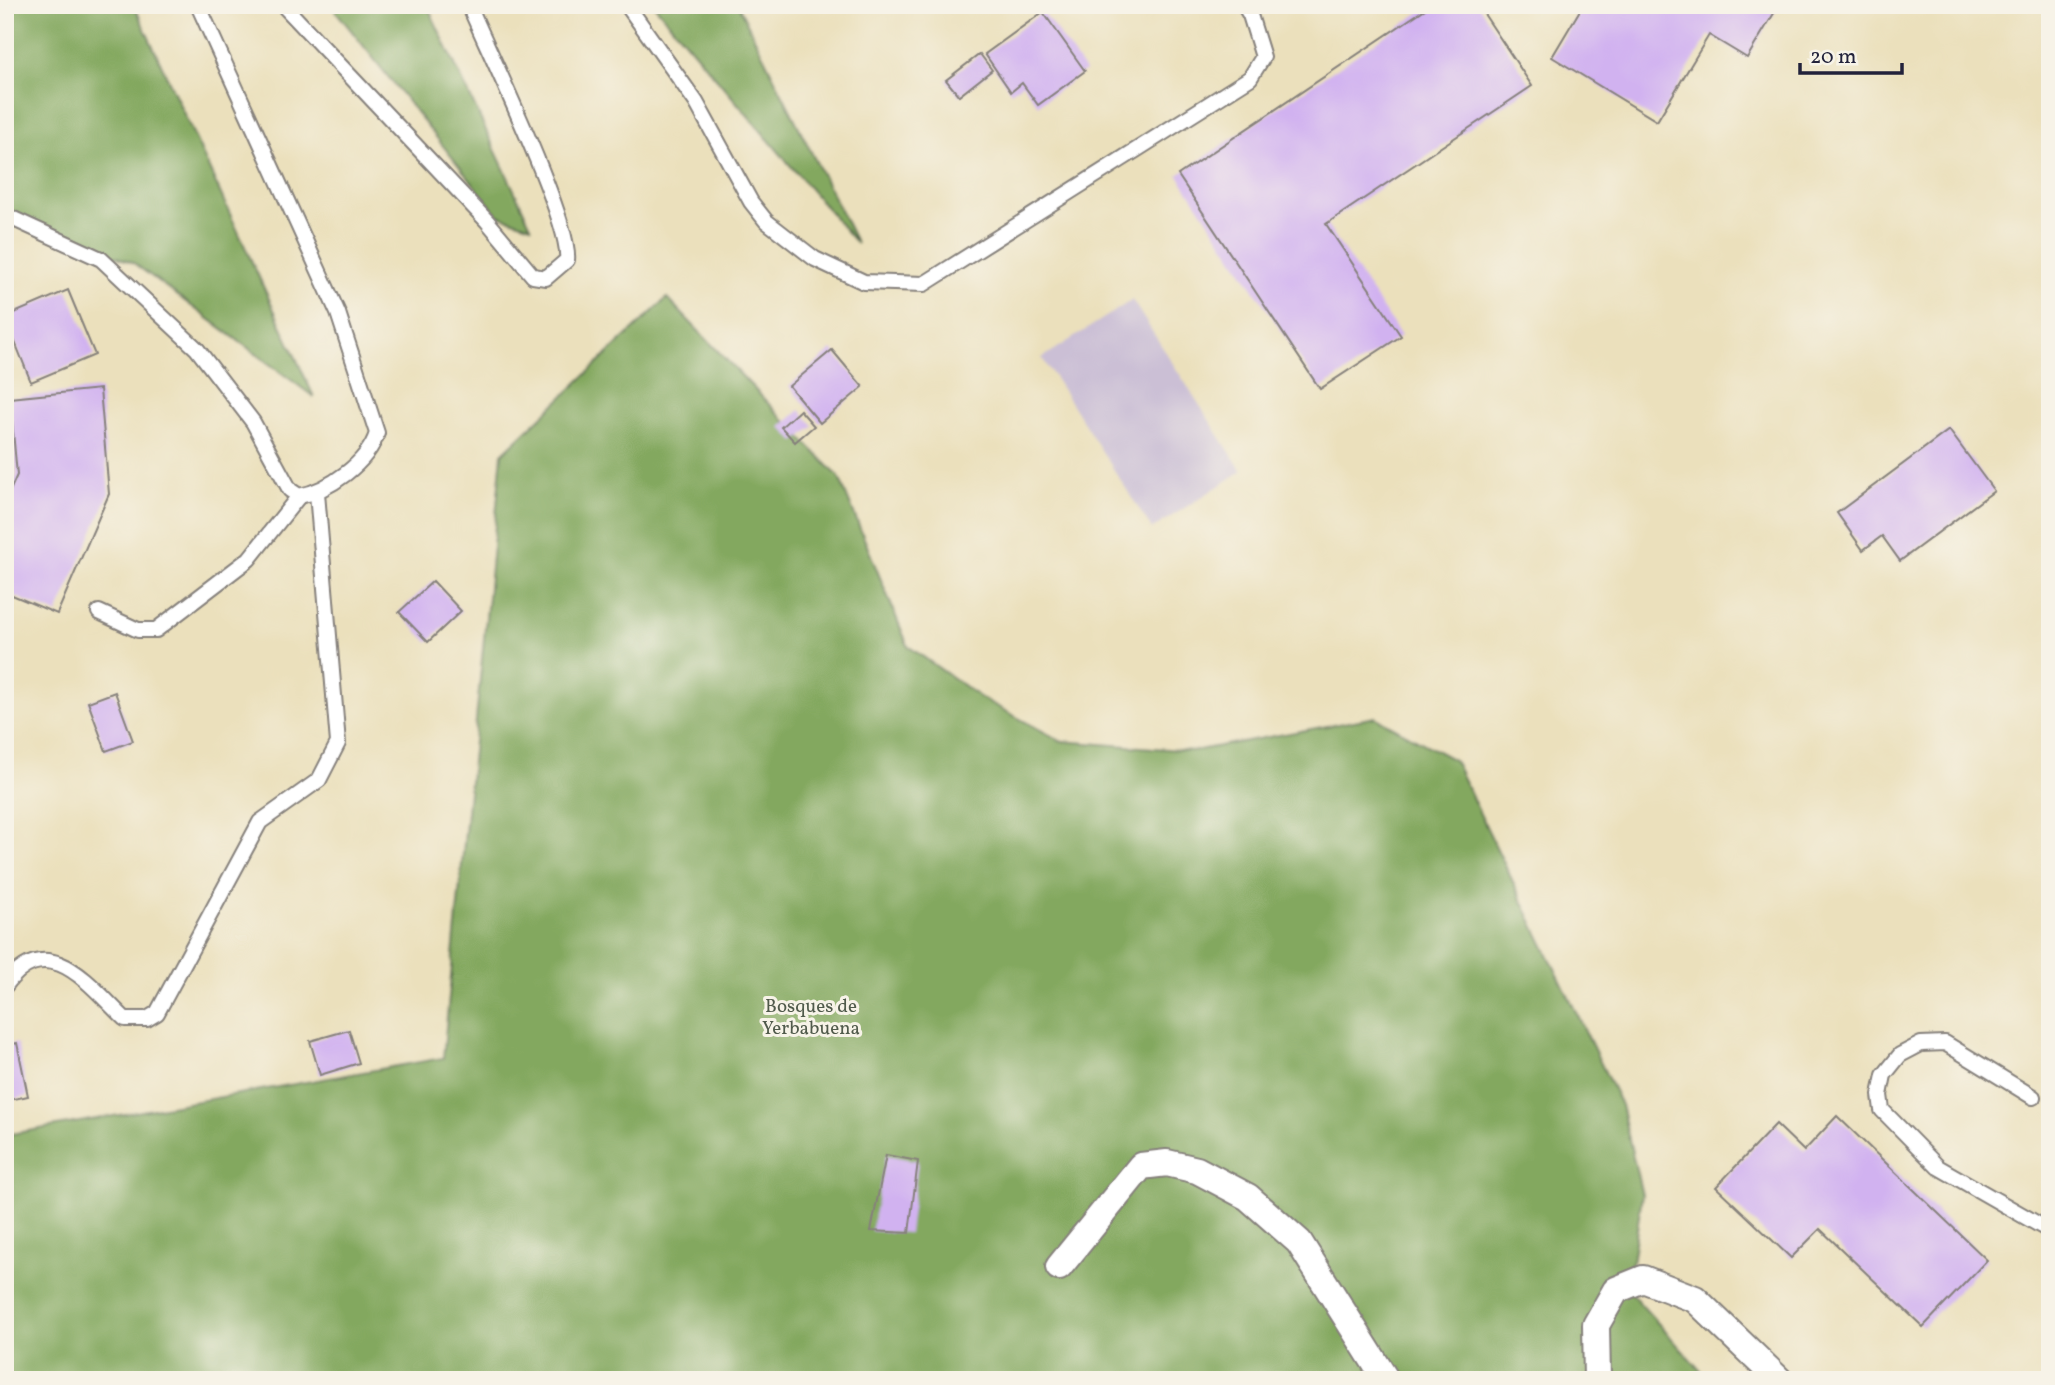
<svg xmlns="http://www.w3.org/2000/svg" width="2055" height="1385" viewBox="0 0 2055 1385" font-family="Vollkorn,serif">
  <rect width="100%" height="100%" fill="#f7f3e8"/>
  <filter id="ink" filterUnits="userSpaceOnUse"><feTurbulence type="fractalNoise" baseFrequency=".0143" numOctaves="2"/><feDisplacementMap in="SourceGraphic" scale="14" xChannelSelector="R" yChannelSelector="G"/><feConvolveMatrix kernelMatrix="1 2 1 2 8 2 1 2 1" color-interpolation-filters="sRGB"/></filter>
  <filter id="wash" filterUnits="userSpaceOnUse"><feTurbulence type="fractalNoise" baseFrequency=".00686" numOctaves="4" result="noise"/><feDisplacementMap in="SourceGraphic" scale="28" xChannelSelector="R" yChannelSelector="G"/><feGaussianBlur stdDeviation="1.57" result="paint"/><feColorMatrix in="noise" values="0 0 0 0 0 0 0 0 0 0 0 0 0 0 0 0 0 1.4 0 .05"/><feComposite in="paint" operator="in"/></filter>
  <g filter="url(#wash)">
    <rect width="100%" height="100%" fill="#ebe0bc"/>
    <path fill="#cbbfd5" d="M1132,300L1242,471L1152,529L1042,358Z"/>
    <g fill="#83a85e" stroke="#52654c" stroke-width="2">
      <path d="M5,5H134L314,397L132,262L5,219Z"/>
      <path d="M331,5H427L531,226L498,215Z"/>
      <path d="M654,5H738L857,244Z"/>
      <path d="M667,298L839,477L908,646L981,698L1061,741L1193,751L1375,717L1454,760L1621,1105L1642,1195L1628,1290L1709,1380H5V1135L443,1058L502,454Z"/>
    </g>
    <g id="blocks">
      <g fill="#d1b2f0">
        <path d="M1431,5H1478L1532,86L1326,224L1401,336L1320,389L1178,175Z"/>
        <path d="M1583,5H1779L1747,58L1709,35L1657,121L1552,57Z"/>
        <path d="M1043,12L1085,71L1038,105L1022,83L1011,92L985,54Z"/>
        <path d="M980,54L992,70L959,96L946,80Z"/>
        <path d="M68,290L95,355L31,382L5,317Z"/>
        <path d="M832,350L863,387L820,423L789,386Z"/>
        <path d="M100,389L109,494L57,614L5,592V502L17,475L10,398Z"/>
        <path d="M800,410L814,426L795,442L781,427Z"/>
        <path d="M1949,430L1994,491L1900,561L1882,536L1863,550L1837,513Z"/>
        <path d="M433,581L461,611L428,642L399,612Z"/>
        <path d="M115,692L133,741L106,751L88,702Z"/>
        <path d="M349,1030L359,1063L320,1075L310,1041Z"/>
        <path d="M17,1043L28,1096L5,1101V1046Z"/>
        <path d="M1837,1116L1987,1260L1923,1327L1820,1229L1791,1258L1716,1187L1776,1124L1804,1151Z"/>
        <path d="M886,1155L918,1161L909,1233L871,1231Z"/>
      </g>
    </g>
  </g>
  <g filter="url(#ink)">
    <use href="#blocks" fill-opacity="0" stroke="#86817c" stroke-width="2"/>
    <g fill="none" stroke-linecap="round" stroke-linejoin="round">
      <defs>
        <g id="lane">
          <path d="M283,5L487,221L533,276L546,278L567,260C572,223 488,50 469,5"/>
          <path d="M627,5L696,102L751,202L766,221L815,259L864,282L924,284L1250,78L1263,57L1250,15L1244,5"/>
          <path d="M5,215L101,259L197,349L253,422L290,490L299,496C328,491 368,463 377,433L338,313L198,5"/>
          <path d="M99,612L138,630H156L249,559L299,496"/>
          <path d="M5,986C48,927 90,986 125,1019H147L157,1013L260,822L319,780L338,743L317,493"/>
          <path d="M2033,1097L1945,1043L1921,1044L1900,1055L1884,1075L1880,1095L1882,1110L1938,1167L2050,1231"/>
        </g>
        <g id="street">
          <path d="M1059,1267L1141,1166L1167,1163L1197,1170L1248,1197L1299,1242L1386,1380"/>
          <path d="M1597,1380L1596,1325L1616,1290L1643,1279L1695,1299L1779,1380"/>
        </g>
      </defs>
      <use href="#lane" stroke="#86817c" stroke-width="18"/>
      <use href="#street" stroke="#86817c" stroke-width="30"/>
      <use href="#lane" stroke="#fff" stroke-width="14"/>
      <use href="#street" stroke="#fff" stroke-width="26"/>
    </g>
  </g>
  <g text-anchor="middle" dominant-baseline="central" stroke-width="6" stroke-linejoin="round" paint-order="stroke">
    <g font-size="19" fill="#505a4b" stroke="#f7f3e8">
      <text x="811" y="1007">Bosques de<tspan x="811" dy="22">Yerbabuena</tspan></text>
    </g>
  </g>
  <rect width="2055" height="1385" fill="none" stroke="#f7f3e8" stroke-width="28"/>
  <path d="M1800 63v10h102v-10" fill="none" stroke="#22223b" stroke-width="3.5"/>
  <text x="1810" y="63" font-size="21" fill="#22223b" stroke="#f7f3e8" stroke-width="5" paint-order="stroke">20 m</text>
</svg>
